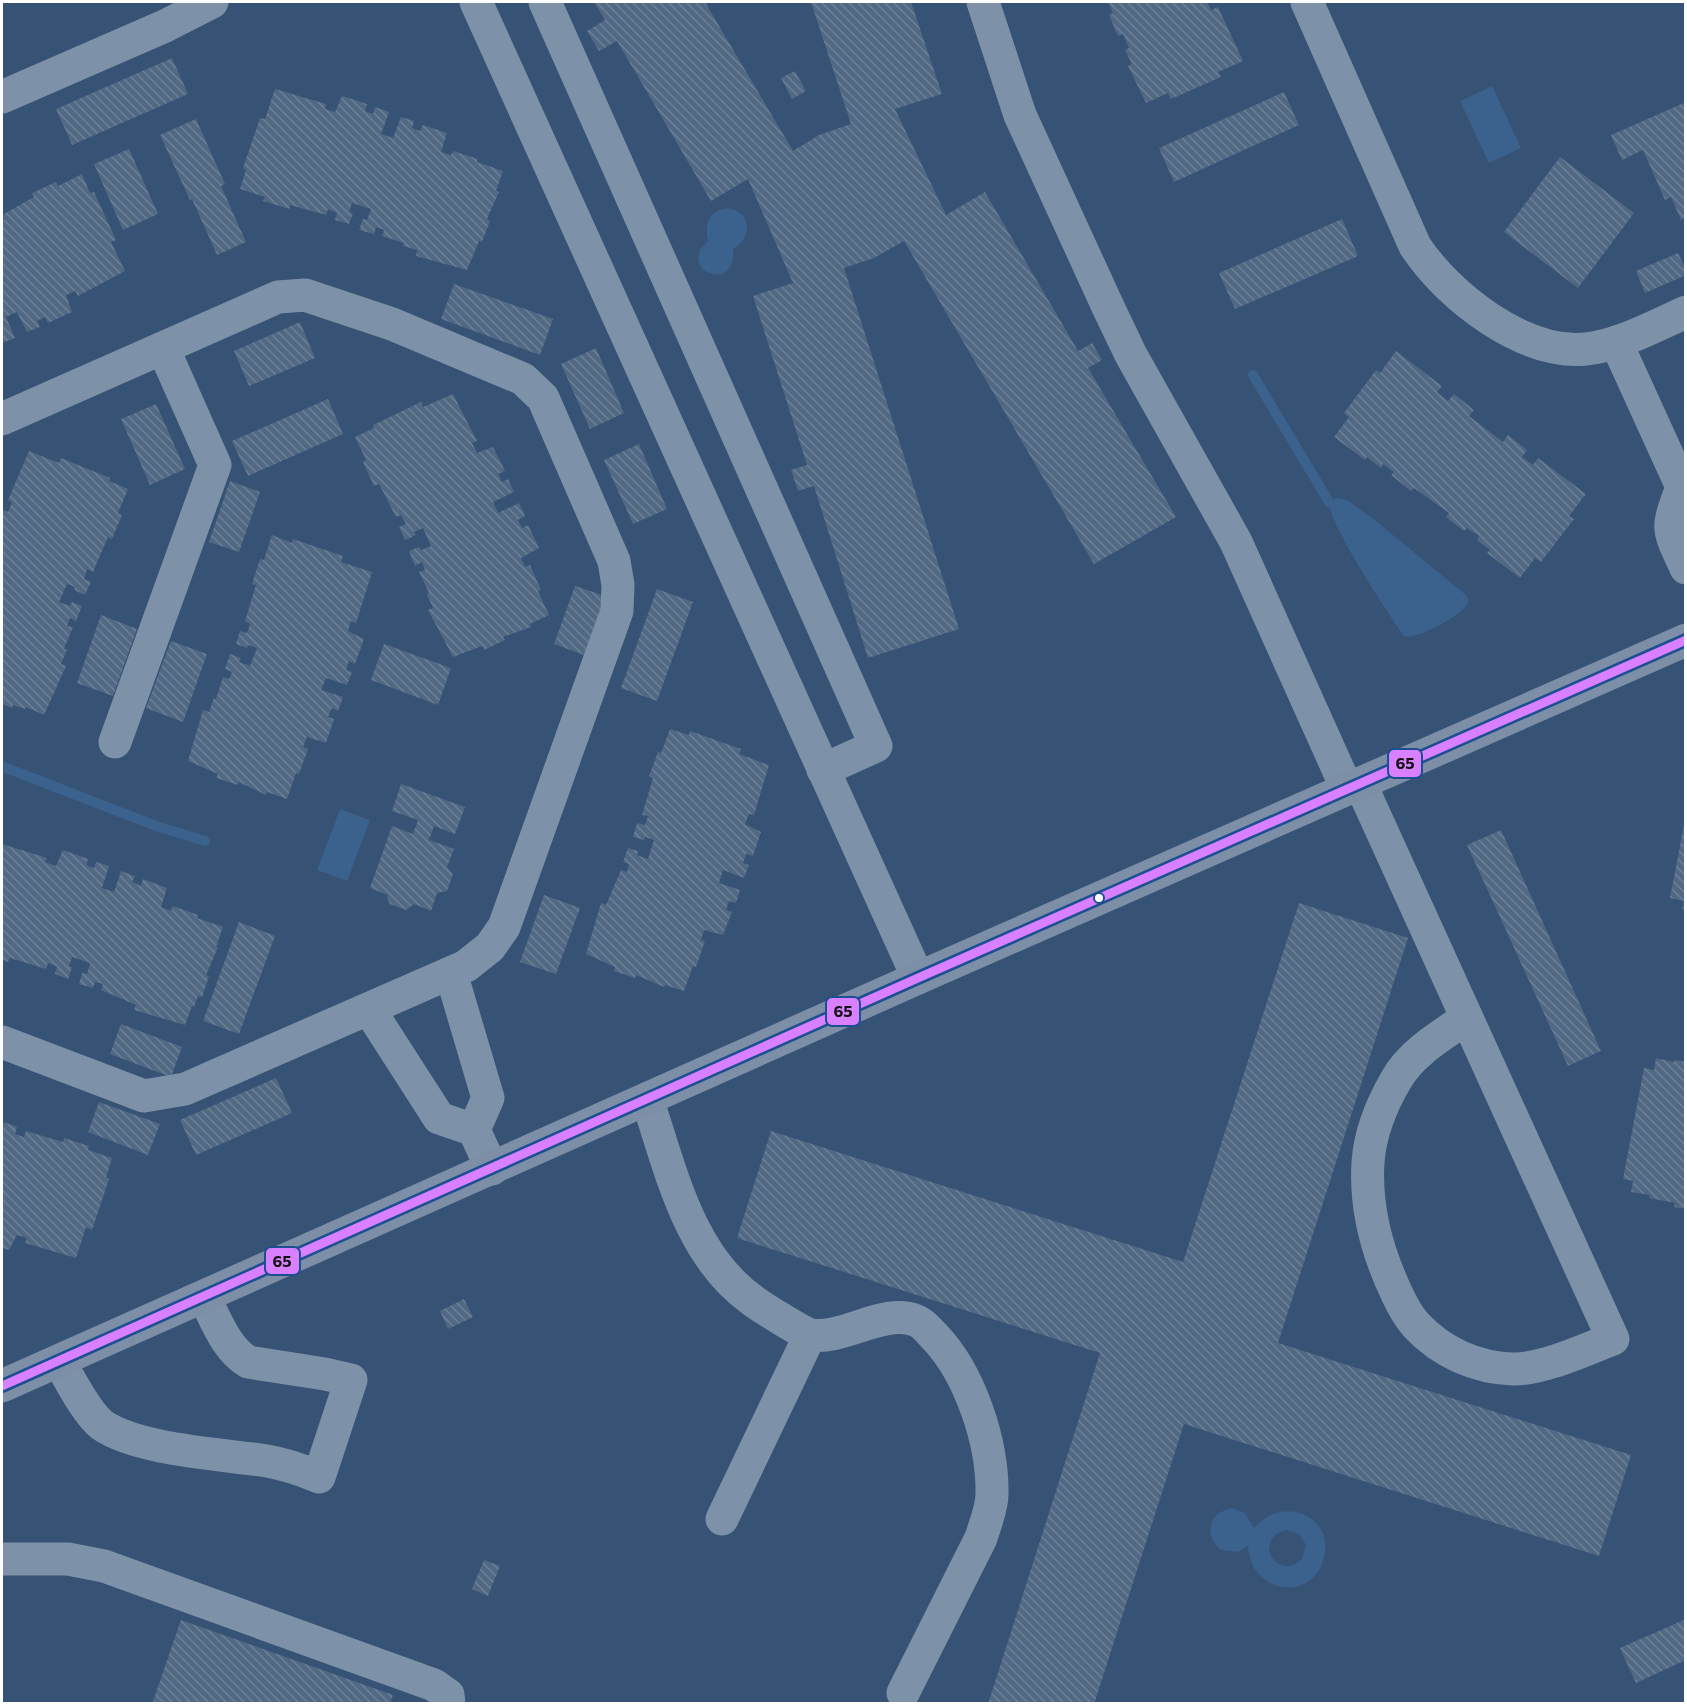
<svg xmlns="http://www.w3.org/2000/svg" width="1687" height="1705" viewBox="0 0 1687 1705" font-family="Commissioner,sans-serif">
  <defs>
    <pattern id="building-back-hatch" width="6" height="6" patternUnits="userSpaceOnUse" patternTransform="scale(1.5)"><rect width="6" height="6" fill="#526984"/><path d="M-1 5l2 2M0 0l6 6M5-1l2 2" fill="none" stroke="#6c8096"/></pattern>
  </defs>
  <rect width="100%" height="100%" fill="#365274"/>
  <g fill="#3b618d" fill-rule="evenodd">
    <path d="M1492,86L1521,148L1489,163L1460,101Z"/>
    <path d="M728,208C753,213 752,238 733,249C737,296 675,269 708,241C704,223 709,210 728,208Z"/>
    <path d="M1336,498L1347,500L1371,517L1466,595L1469,601C1464,615 1417,640 1404,636C1389,615 1328,523 1329,502Z"/>
    <path d="M340,809L370,820L347,881L317,870Z"/>
    <path d="M1232,1508L1245,1513L1254,1528C1284,1493 1337,1517 1323,1561C1310,1603 1250,1593 1248,1546L1238,1552L1221,1550C1203,1535 1208,1513 1232,1508ZM1287,1530L1299,1534L1306,1545L1302,1559C1289,1571 1275,1567 1269,1551C1270,1539 1275,1532 1287,1530Z"/>
  </g>
  <g fill="none" stroke-linecap="round" stroke-linejoin="round">
    <g stroke="#3b618d" stroke-width="10">
      <path d="M1253,375L1329,502"/>
      <path d="M4,767L156,826L205,841"/>
    </g>
  </g>
  <g fill="url(#building-back-hatch)">
    <path d="M594,2H705L793,151L819,135L851,124L811,2H911L942,94L895,109L946,215L985,192L1078,351L1092,343L1102,360L1088,368L1176,517L1094,564L904,241L874,258L844,268L959,629L868,658L814,486L798,491L791,470L807,465L753,296L793,283L748,179L711,201L617,41L599,51L587,31L605,20Z"/>
    <path d="M1108,2H1207L1211,10L1218,7L1243,61L1218,72L1221,77L1171,99L1168,93L1146,103L1128,66L1132,64L1125,50L1129,48L1123,34L1118,36L1109,15L1113,13Z"/>
    <path d="M172,58L188,94L72,145L56,109Z"/>
    <path d="M795,71L806,91L792,99L781,78Z"/>
    <path d="M275,89L326,104L325,109L335,112L342,96L367,104L365,111L373,114L375,107L389,112L381,134L393,138L401,117L414,121L412,128L420,131L423,125L447,133L441,152L451,155L453,151L478,159L477,162L503,171L496,191L499,192L487,219L490,221L482,242L479,241L467,270L416,256L417,250L403,246L404,243L382,236L384,230L376,227L374,234L359,230L363,219L367,220L371,209L352,203L349,212L353,213L349,224L335,220L337,213L328,209L326,215L290,205L289,209L263,201L265,197L240,189L246,170L243,168L260,118L265,119Z"/>
    <path d="M1284,92L1299,125L1174,182L1159,148Z"/>
    <path d="M1686,102V218L1681,220L1671,197L1665,200L1643,150L1622,160L1611,135Z"/>
    <path d="M196,119L225,184L221,186L246,242L217,255L192,199L190,200L160,135Z"/>
    <path d="M129,149L158,214L123,230L94,164Z"/>
    <path d="M1560,157L1634,213L1578,288L1504,232Z"/>
    <path d="M82,174L90,193L94,192L116,240L111,242L125,271L78,296L75,291L66,295L72,312L48,323L45,317L37,321L40,327L27,332L17,312L6,317L15,338L2,343V221L4,220L2,215L34,197L32,193L56,182L58,186Z"/>
    <path d="M1342,219L1358,256L1235,309L1219,273Z"/>
    <path d="M1678,253L1686,270V275L1645,293L1636,271Z"/>
    <path d="M454,284L553,319L540,355L441,319Z"/>
    <path d="M300,322L315,358L249,386L234,351Z"/>
    <path d="M596,348L624,413L590,429L561,364Z"/>
    <path d="M1396,351L1442,386L1437,392L1448,401L1454,394L1474,410L1469,416L1503,442L1508,435L1527,450L1522,457L1533,465L1538,458L1586,494L1569,516L1574,519L1541,562L1535,558L1520,578L1487,553L1490,550L1477,540L1479,536L1467,528L1464,531L1446,517L1449,513L1414,488L1411,491L1391,475L1394,472L1383,464L1381,468L1367,457L1365,460L1334,437L1349,417L1344,413L1376,370L1380,373Z"/>
    <path d="M453,394L477,441L472,443L477,453L493,447L505,471L498,474L502,482L508,479L514,492L493,502L498,513L519,503L525,516L518,520L522,528L528,525L539,548L521,558L525,567L530,565L541,590L538,591L549,615L530,624L531,627L503,637L505,640L484,650L482,646L453,657L428,610L433,608L427,594L429,593L419,572L425,570L422,562L415,566L409,551L419,547L421,550L431,546L423,528L414,532L416,535L405,540L399,527L406,524L401,515L396,517L379,484L374,486L363,462L366,460L355,437L374,428L373,425L421,402L423,407Z"/>
    <path d="M328,399L343,434L248,476L232,441Z"/>
    <path d="M156,404L185,469L150,485L121,419Z"/>
    <path d="M639,444L667,509L633,524L604,460Z"/>
    <path d="M29,451L59,463L61,458L110,478L109,481L128,489L118,513L122,515L112,539L108,537L93,572L87,569L84,579L91,582L85,595L74,590L75,587L67,584L59,602L70,606L72,602L82,606L76,621L70,618L67,626L73,627L64,649L67,650L61,664L66,666L44,715L26,707L25,709L13,705L12,708L2,704V509L8,512L12,502L8,500Z"/>
    <path d="M230,481L260,492L239,552L209,542Z"/>
    <path d="M272,535L292,543L293,539L343,556L341,562L372,572L356,623L351,621L348,631L364,639L355,664L349,661L346,670L352,672L347,685L326,678L321,690L343,697L338,711L332,708L328,717L334,719L326,743L307,737L303,747L308,749L299,774L296,773L287,799L267,792L266,795L239,782L238,785L216,778L218,774L188,761L203,710L209,712L214,698L216,699L223,677L229,679L232,672L225,669L230,654L241,658L239,662L250,666L257,648L248,645L247,648L236,644L240,631L247,633L250,624L245,621L256,585L252,584L260,559L264,560Z"/>
    <path d="M575,586L605,596L584,655L554,644Z"/>
    <path d="M657,589L693,602L657,701L621,688Z"/>
    <path d="M101,615L137,629L113,696L77,683Z"/>
    <path d="M171,641L207,654L183,722L146,708Z"/>
    <path d="M384,644L451,668L438,705L371,680Z"/>
    <path d="M670,729L689,735L690,731L741,749L739,754L769,765L754,815L749,814L745,824L761,832L753,856L746,854L743,863L749,865L744,878L723,870L719,883L740,890L736,903L729,901L726,910L732,912L723,935L704,930L701,940L705,941L696,967L693,966L684,991L665,985L664,987L636,975L635,978L614,971L615,967L586,954L601,903L606,905L621,870L627,872L629,864L623,862L628,848L638,851L637,855L648,859L654,840L645,837L644,840L633,837L637,823L645,825L648,816L642,815L653,778L649,776L658,752L661,753Z"/>
    <path d="M401,784L465,807L455,834L434,826L429,840L454,849L447,867L453,874L447,891L437,893L431,911L414,904L406,910L390,904L387,898L388,895L370,888L392,826L413,834L418,820L392,811Z"/>
    <path d="M1684,825H1686V910L1682,909L1684,901L1670,898Z"/>
    <path d="M1501,830L1601,1051L1568,1066L1467,845Z"/>
    <path d="M2,844L47,858L45,862L56,866L63,850L88,859L86,865L94,868L96,862L109,866L102,888L114,892L121,871L135,876L132,882L141,886L143,879L167,888L161,907L171,911L173,906L198,915L197,918L223,927L216,947H218L206,975L209,976L202,997L198,996L194,1007L192,1006L185,1025L134,1010L136,1005L101,990L103,984L95,982L93,988L79,984L82,973L87,974L90,963L72,957L69,966L72,967L68,979L55,974L57,967L48,963L46,969L10,958L8,962L2,960Z"/>
    <path d="M544,895L580,908L556,974L520,962Z"/>
    <path d="M1299,903L1408,938L1278,1343L1631,1455L1599,1556L1184,1424L1094,1704H988L1100,1353L737,1238L771,1131L1183,1262Z"/>
    <path d="M239,922L275,936L239,1034L203,1021Z"/>
    <path d="M121,1024L182,1047L171,1077L110,1054Z"/>
    <path d="M1656,1058L1674,1062L1675,1060L1686,1062V1209L1674,1207L1675,1203L1649,1198L1650,1195L1631,1192L1633,1181L1623,1179L1644,1068L1654,1070Z"/>
    <path d="M276,1078L292,1113L196,1155L180,1120Z"/>
    <path d="M99,1102L160,1124L148,1155L88,1132Z"/>
    <path d="M4,1122L17,1127L15,1134L24,1137L26,1131L63,1142L64,1138L89,1146L88,1150L112,1158L106,1178L109,1179L92,1230L86,1227L76,1258L25,1243L27,1238L17,1235L9,1250L2,1248V1129Z"/>
    <path d="M464,1299L473,1317L448,1329L440,1311Z"/>
    <path d="M484,1560L500,1566L488,1596L472,1589Z"/>
    <path d="M1686,1619V1660L1636,1683L1620,1648Z"/>
    <path d="M181,1620L393,1695L390,1704H152Z"/>
  </g>
  <g fill="none" stroke-linecap="round" stroke-linejoin="round">
    <g stroke="#7d92a8" stroke-width="33">
      <path d="M476,2L918,978"/>
      <path d="M545,2L876,746L823,770"/>
      <path d="M983,2L1020,115L1109,309L1131,355L1236,542L1347,789"/>
      <path d="M1307,2L1415,246C1448,296 1523,355 1586,349C1621,345 1654,326 1686,312"/>
      <path d="M2,97L165,26L212,2"/>
      <path d="M1616,342L1682,487L1686,489"/>
      <path d="M2,419L278,297L305,295L392,324L523,379L543,398L614,561L618,585L617,611L504,927L490,947L466,966L185,1089L144,1096L2,1042"/>
      <path d="M1682,487C1666,530 1667,527 1686,568"/>
      <path d="M115,742L215,465L163,348"/>
      <path d="M1360,783L1613,1339C1586,1349 1542,1370 1513,1369C1476,1368 1441,1352 1416,1325C1408,1316 1402,1305 1397,1294C1377,1252 1365,1208 1368,1162C1370,1134 1382,1104 1396,1080C1411,1053 1442,1035 1467,1018"/>
      <path d="M451,973L488,1098L474,1130"/>
      <path d="M369,1009L439,1118L474,1130L492,1169"/>
      <path d="M647,1099C671,1170 688,1254 752,1300C760,1306 804,1334 811,1335C844,1340 885,1307 917,1321C924,1324 929,1331 934,1336C970,1373 993,1443 992,1494C992,1509 985,1524 981,1538L903,1693"/>
      <path d="M59,1361C69,1378 87,1414 102,1425C138,1450 222,1454 267,1461C285,1464 302,1470 319,1477L351,1380L325,1374L248,1362C225,1348 216,1319 204,1297"/>
      <path d="M722,1519L810,1335"/>
      <path d="M2,1559H68L104,1566L434,1685L448,1695L449,1704"/>
    </g>
    <path stroke="#7d8ea7" stroke-width="33" d="M2,1386L918,978L1686,640"/>
    <defs>
      <path id="bus-1" d="M2,1386L918,978L1686,640"/>
    </defs>
    <use href="#bus-1" stroke="#1b4f8f" stroke-width="14"/>
    <use href="#bus-1" stroke="#d880ff" stroke-width="9"/>
  </g>
  <circle fill="#fff" stroke="#1b4f8f" stroke-width="2" cx="1099" cy="898" r="5"/>
  <g stroke="#1b4f8f" stroke-width="2">
    <rect x="1388" y="749" width="34" height="29" rx="6" fill="#d880ff"/>
    <rect x="826" y="997" width="34" height="29" rx="6" fill="#d880ff"/>
    <rect x="265" y="1247" width="35" height="28" rx="6" fill="#d880ff"/>
  </g>
  <g font-size="16" text-anchor="middle" font-weight="bold" fill="#111">
    <text x="1405" y="769">65</text>
    <text x="843" y="1017">65</text>
    <text x="282" y="1267">65</text>
  </g>
  <rect width="1687" height="1705" fill="none" stroke="#ffffff" stroke-width="6"/>
</svg>
